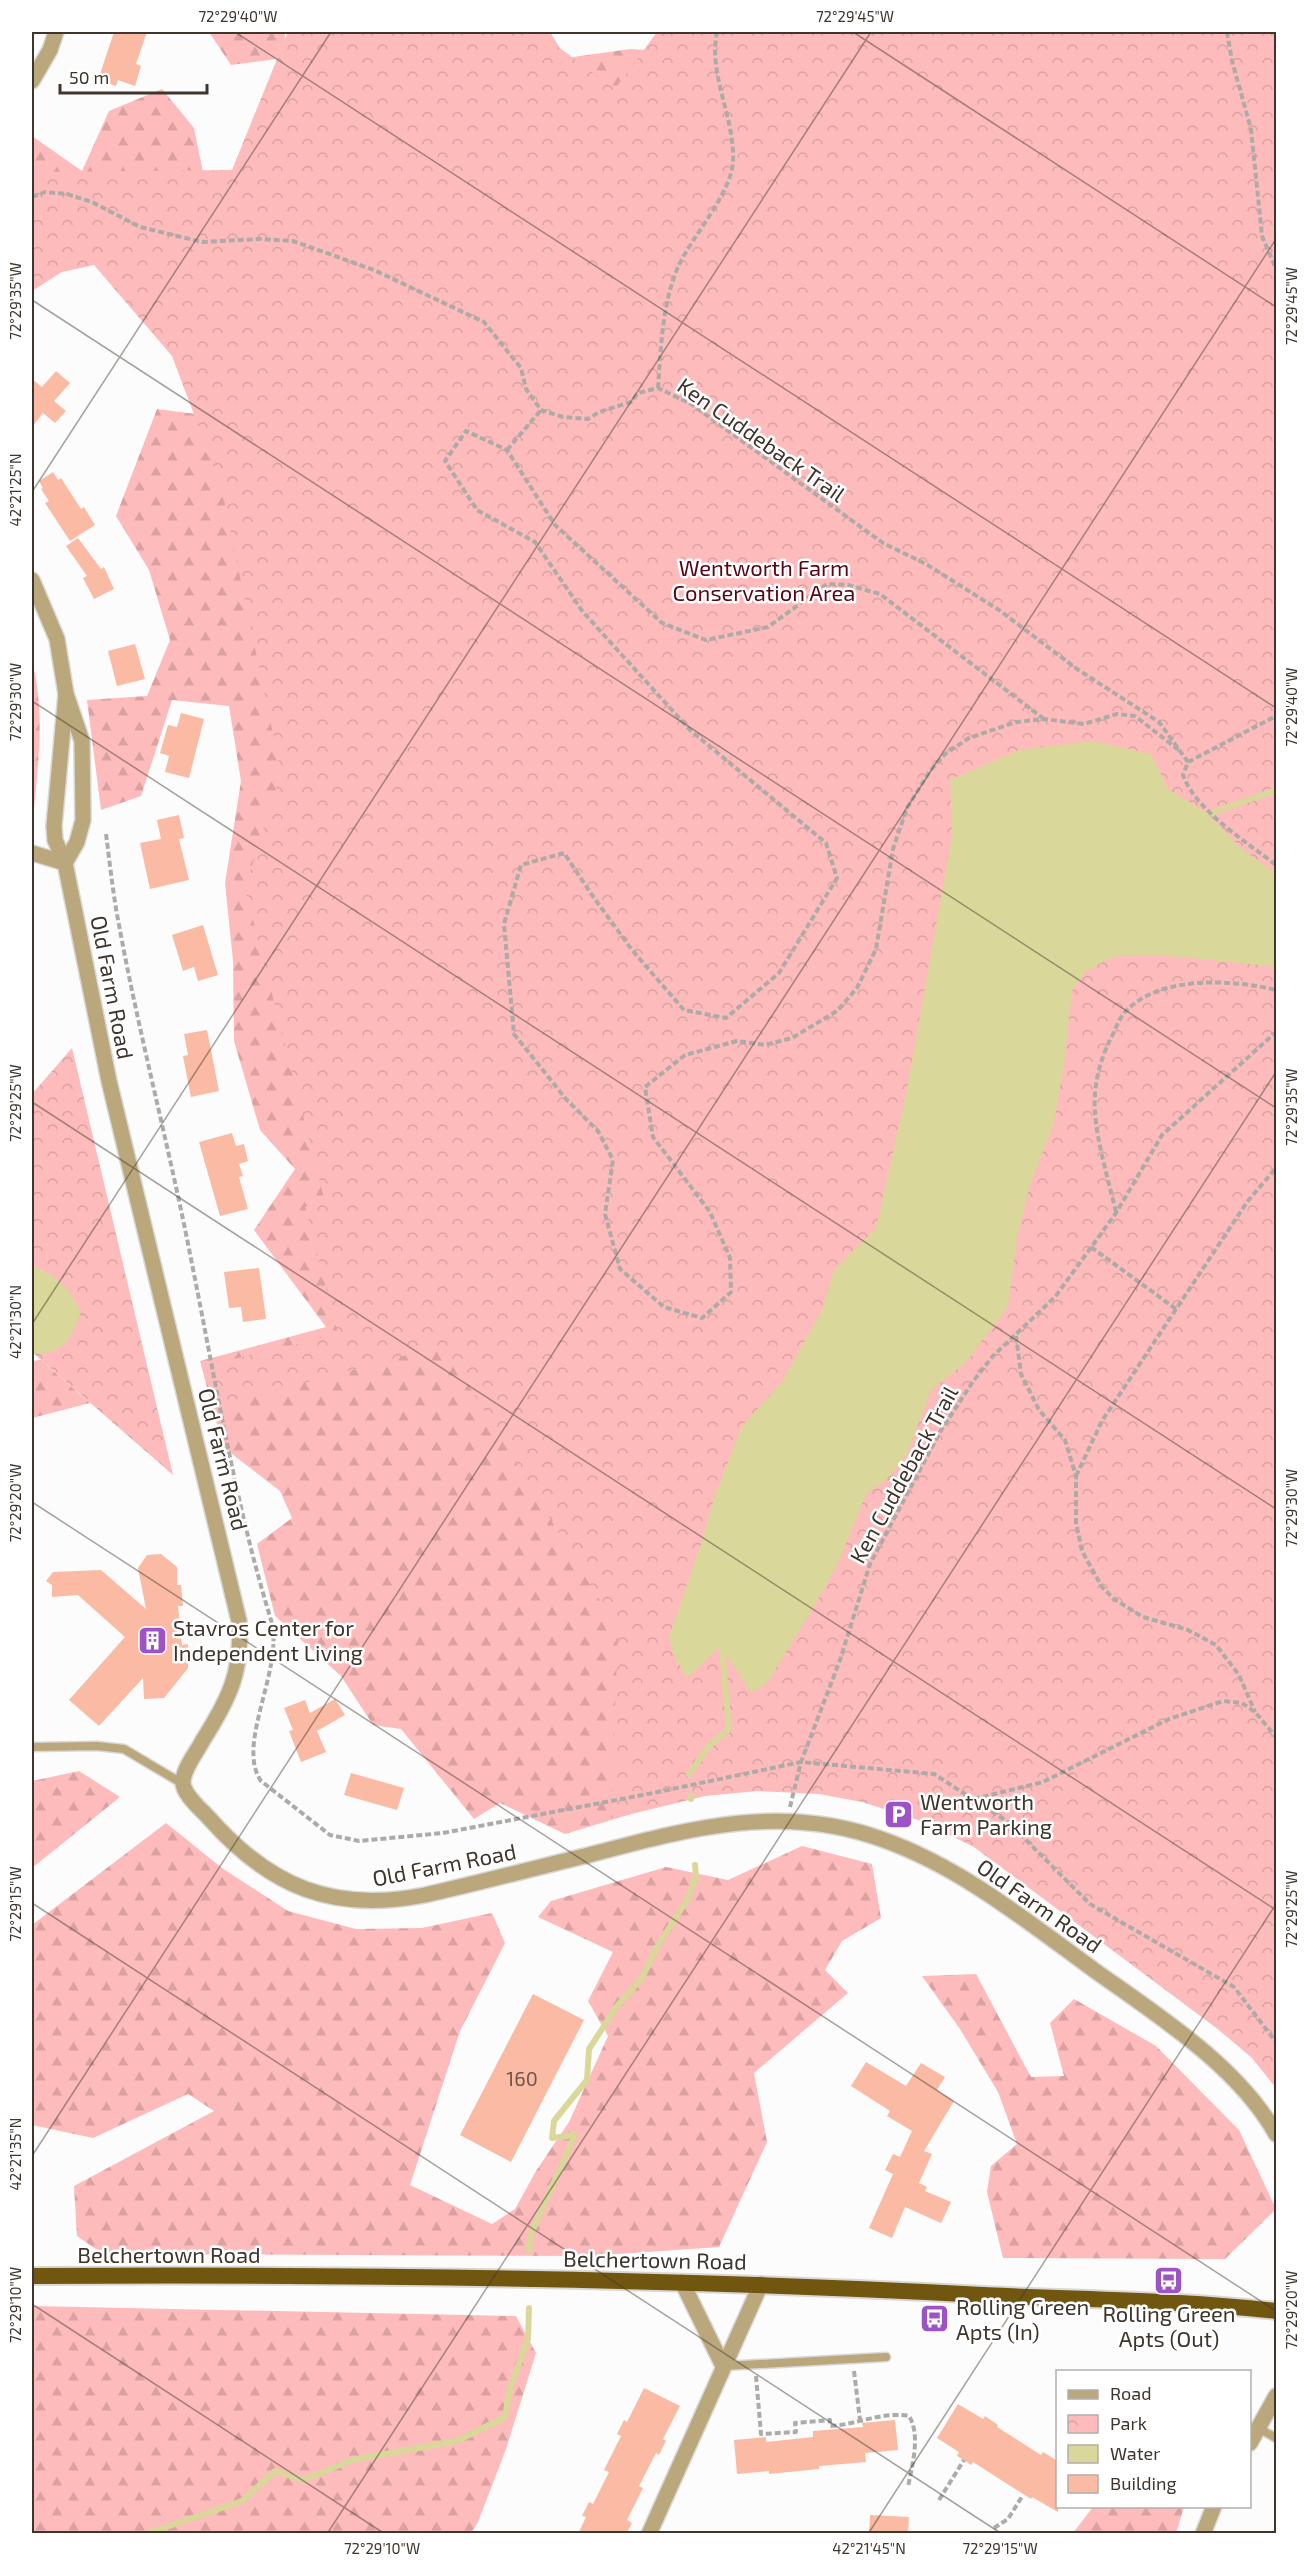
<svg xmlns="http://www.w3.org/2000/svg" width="1308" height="2565" viewBox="0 0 1308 2565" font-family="'Exo 2',sans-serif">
  <defs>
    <pattern id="forest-firs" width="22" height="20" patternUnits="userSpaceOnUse" patternTransform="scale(1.5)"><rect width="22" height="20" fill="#febbbb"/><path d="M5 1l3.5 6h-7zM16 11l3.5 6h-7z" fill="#dba1a1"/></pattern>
    <pattern id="park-crowns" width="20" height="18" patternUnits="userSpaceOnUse" patternTransform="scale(1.5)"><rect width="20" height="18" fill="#febbbb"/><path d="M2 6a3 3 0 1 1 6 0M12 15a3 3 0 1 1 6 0" fill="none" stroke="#dba1a1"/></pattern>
  </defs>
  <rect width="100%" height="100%" fill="#fcfcfc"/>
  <g fill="url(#forest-firs)">
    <path d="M209,32H285L284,58L231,65Z"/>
    <path d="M361,32H550L566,58L630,49L703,54L710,1790L565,1834L500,1803L474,1819L401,1729L373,1725L341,1676L275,1616L257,1544L292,1518L280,1491L223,1447L200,1361L326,1327L254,1230L295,1169L260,1130L234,1041L233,961L225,883L241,781L229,706L172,700L141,796L101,810L87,700L147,696L170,640L149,570L116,516L157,409L219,417L108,196L32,280V136L82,171L109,111L162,89L194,128L209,202Z"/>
    <path d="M32,662C47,717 36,777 32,832Z"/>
    <path d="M41,1360L90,1403L32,1418V1361Z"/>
    <path d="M79,1771L120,1797L32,1868V1781Z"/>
    <path d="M166,1823L222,1868L288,1911L356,1929L422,1928L492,1913L505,1943L460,2031L410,2185L492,2224L515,2209L536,2171L569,2122L608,2036L588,2001L613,1952L538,1917L551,1901L666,1867L728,1880L802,1846L872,1864L881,1918L842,1941L825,1970L848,1993L754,2073L767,2142L719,2247L589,2256L103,2254L77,2236L74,2186L214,2111L188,2094L93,2138L32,2125V1925Z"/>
    <path d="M976,1974L1031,2077L1064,2076L1050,2023L1074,1999L1156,2046L1239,2130L1276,2209L1225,2259L1003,2258L987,2192L991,2166L1017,2144L998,2092L960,2029L922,1976Z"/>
    <path d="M32,2306L516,2316L536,2353L506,2449L478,2522L471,2533H32Z"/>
    <path d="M1093,2507V2506L1184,2507L1176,2533H1073Z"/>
  </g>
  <g fill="url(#park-crowns)">
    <path d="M288,32H538L615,89L657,32H1276V2088L1252,2058L1219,2030L974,1847L921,1821L862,1802L819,1794L757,1791L705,1796L611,1819L618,1630L444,1345L252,1397L235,1405L224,1423L210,1365L338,1334L305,1207L325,1202L245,888L281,772L221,486L172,356L94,265L62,272L32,291V172L232,170Z"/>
    <path d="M72,1048L173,1475L32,1352V1094Z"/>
  </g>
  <g fill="#d9d89a">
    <path d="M1093,741L1151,754L1168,789L1207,813L1242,849L1276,873V967L1183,957L1143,955L1112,957L1085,972L1072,991L1064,1065L1053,1126L1031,1181L1018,1232L1008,1306L967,1361L931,1390L907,1454L886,1480L866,1494L839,1561L812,1610L767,1683L751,1693L739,1673L719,1647L687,1678L674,1656L669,1637L701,1544L714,1498L742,1426L782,1382L822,1310L834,1270L876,1228L906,1094L952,836L950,780L1019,750Z"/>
    <path d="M32,1266C59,1277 68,1287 81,1312C71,1338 63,1356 32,1353Z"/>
  </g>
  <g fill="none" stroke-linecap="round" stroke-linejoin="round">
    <g stroke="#d9d89a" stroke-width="6">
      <path d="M1203,816L1276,790"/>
      <path d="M689,1774L709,1746L729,1729L722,1650"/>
      <path d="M691,1796V1799"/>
      <path d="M529,2251L530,2236L575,2135L552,2138L554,2121L587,2080L589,2049L617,2006L642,1978L657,1947L687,1900L696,1876L695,1865"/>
      <path d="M146,2534L242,2501L275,2471L303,2480L352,2460L457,2441L505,2417L510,2388L528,2339L529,2308"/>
    </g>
  </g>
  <g fill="#fabaa3">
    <path d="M114,32H147L136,64L141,66L135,86L118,80L116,86L98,80Z"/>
    <path d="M56,371L70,383L54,401L66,411L55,423L43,413L32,427V379L42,387Z"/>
    <path d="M53,472L58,480L61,478L81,509L84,507L95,525L70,541L45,503L49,501L41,489L43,488L39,481Z"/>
    <path d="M78,538L101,569L104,567L114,589L94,599L83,578L87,576L66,546Z"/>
    <path d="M135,644L145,679L117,686L108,651Z"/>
    <path d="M181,713L204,719L189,778L165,772L169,756L160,753L168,725L177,727Z"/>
    <path d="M179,815L184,838L179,839L189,880L150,889L140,843L161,839L157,820Z"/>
    <path d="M203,925L218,975L198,981L194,967L183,971L172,935Z"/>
    <path d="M207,1030L219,1091L191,1097L183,1056L188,1055L184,1034Z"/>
    <path d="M232,1133L236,1146L244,1144L248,1161L239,1164L243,1176L239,1177L248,1209L220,1216L199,1142Z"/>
    <path d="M259,1268L266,1319L243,1322L241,1307L229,1308L224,1272Z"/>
    <path d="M161,1554L177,1567V1585H181L183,1606H178L182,1645L188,1644V1668L164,1698L144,1699L143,1678L99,1726L69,1700L125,1637L78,1595L52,1597V1585L46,1581L53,1572L101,1570L146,1609L138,1568L147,1555Z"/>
    <path d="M335,1699L345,1715L317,1731L326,1752L301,1762L289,1731L293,1730L284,1708L305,1700L310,1713Z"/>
    <path d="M351,1773L404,1788L397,1810L344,1795Z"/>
    <path d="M533,1994L584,2020L511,2162L460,2135Z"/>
    <path d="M866,2062L906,2086L921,2063L945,2077L937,2090L954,2101L924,2151L932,2154L919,2183L927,2187L925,2191L951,2202L941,2223L905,2207L892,2238L869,2228L893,2174L885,2170L893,2154L900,2157L912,2131L887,2116L890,2111L851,2086Z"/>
    <path d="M644,2388L680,2406L663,2439L666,2441L659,2455L656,2453L639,2486L643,2488L627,2520L632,2523L626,2534H578L586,2517L582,2516L589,2502L593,2504L609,2472L604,2470L621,2436L617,2434L624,2420L627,2422Z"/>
    <path d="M958,2404L983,2419L985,2416L998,2425L997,2427L1041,2455L1043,2452L1058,2461V2512L1032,2497L1031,2499L973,2462L971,2465L964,2460L957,2456L959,2452L937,2438Z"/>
    <path d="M895,2420L898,2450L865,2453L866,2462L819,2466V2469L769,2474V2471L737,2474L734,2440L766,2437V2442L813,2437V2431L863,2427L862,2423Z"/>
    <path d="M870,2515L909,2517L908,2534H869Z"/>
  </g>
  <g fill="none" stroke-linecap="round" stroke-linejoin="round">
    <defs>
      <g id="service">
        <path d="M32,1747L97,1746L124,1749L183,1784"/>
        <path d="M724,2366L886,2357"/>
        <path d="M1258,2428L1276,2438"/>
      </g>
      <g id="minor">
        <path d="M32,81L50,50L56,32"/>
        <path d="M32,580L57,639L66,694L82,741L83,820L77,842L65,863"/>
        <path d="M66,694L54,826L55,840L65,863L109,1081L239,1621C243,1671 229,1699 203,1740C197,1752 184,1767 183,1781C182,1794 201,1809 209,1818C270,1887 333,1913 425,1895C478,1883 531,1869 585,1856C687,1829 781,1802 884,1840C962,1868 1028,1922 1094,1970C1157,2015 1238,2066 1276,2134"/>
        <path d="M32,853L65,863"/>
        <path d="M682,2282L723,2366"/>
        <path d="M1250,2443L1276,2396"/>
        <path d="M649,2534L761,2284"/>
        <path d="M1203,2534L1214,2506"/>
      </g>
      <path id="trunk" d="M32,2276C342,2274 654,2278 964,2294C1068,2300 1173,2299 1276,2311"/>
    </defs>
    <use href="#service" stroke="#dad8d7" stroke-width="11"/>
    <use href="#minor" stroke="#dad8d7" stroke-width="18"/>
    <use href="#trunk" stroke="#dad8d7" stroke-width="20"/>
    <g stroke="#aeaaa7" stroke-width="4" stroke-dasharray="6 3" stroke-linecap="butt">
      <path d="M1227,32L1232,61L1251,129L1262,236L1276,269"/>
      <path d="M32,197L45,192L67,194L92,202L140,227L202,242L260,239L293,241L374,270L484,322L521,368L526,389L541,410L563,417L588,419L599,412L631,402L638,393L658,388L691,404L883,543L926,564L999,610L1077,669L1159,722L1188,762L1183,775C1195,810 1248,843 1276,865"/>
      <path d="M658,388C661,348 662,304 678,267C692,236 731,194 733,162C735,117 708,76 717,32"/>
      <path d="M507,450L541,410"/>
      <path d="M1044,719L880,594L848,585L827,584L768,627L706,640L662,623L555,525L507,450L466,431L445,461L477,510L535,542L583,612L690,730L826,843L837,878L779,973L726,1018L684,1010L632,950L592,895L564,853L521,865L504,924L514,1034L566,1099L598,1131L613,1160L605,1214L620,1269L664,1307L702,1318L731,1292L730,1258L710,1212L653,1137L645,1087L685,1055L737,1041L765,1045L792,1038L837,1011L857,988L876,949L893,849L907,808L930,771L945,754L969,738L1016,722L1044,719L1084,724L1117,714L1135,716L1180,751"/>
      <path d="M1188,762L1276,716"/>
      <path d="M106,834C110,864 113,895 119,925C140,1039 170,1150 192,1264C216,1383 235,1503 271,1620C285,1668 235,1744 261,1781L330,1835L359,1841L443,1833L653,1793L801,1762L934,1774L1008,1822L1090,1904L1234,1987L1276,2042"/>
      <path d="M1116,1212C1109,1183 1097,1142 1095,1113C1093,1089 1099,1063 1109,1042C1114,1033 1118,1021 1124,1013C1158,975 1231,979 1276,990"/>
      <path d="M1091,1247L1176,1309"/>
      <path d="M1016,1336L1021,1374L1039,1410L1065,1440L1076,1476V1523L1082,1551L1102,1587L1114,1599L1143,1617L1188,1630L1216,1645L1239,1675L1255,1712"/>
      <path d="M1076,1476L1102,1421L1247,1202L1276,1168"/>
      <path d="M974,1799L1043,1782L1169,1719L1223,1701L1242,1703L1255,1712L1276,1737"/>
      <path d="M790,1807L801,1762L840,1660L870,1564L940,1432L974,1380L993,1356L1055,1297L1116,1213L1162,1135L1276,1032"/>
      <path d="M854,2371L860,2420"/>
      <path d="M756,2376L761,2434L796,2432L795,2423L830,2420V2426C856,2425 882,2411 909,2416C921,2435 912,2466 908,2487"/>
      <path d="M939,2500L964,2460"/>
      <path d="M994,2528L1008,2519L1023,2495"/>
    </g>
    <use href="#service" stroke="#bba77c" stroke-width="8"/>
    <use href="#minor" stroke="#bba77c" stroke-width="15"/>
    <use href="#trunk" stroke="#70560e" stroke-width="16"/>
  </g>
  <path fill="none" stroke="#3e352d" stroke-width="1.5" stroke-opacity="0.45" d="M235,32L1276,708M853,32L1276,307M32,300L1276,1108M32,492L331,32M32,701L1276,1509M32,1102L1276,1910M32,1324L871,32M32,1502L1276,2311M32,1903L1002,2534M32,2156L1276,239M32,2304L385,2534M327,2534L1276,1072M868,2534L1276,1904"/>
  <defs>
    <symbol id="building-square" viewBox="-11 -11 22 22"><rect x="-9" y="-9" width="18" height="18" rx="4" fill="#9d52c5" stroke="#fff"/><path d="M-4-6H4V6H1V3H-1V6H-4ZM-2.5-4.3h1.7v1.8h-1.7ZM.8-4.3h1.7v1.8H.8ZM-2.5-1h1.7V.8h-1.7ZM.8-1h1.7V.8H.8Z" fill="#fff"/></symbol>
    <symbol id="parking-square" viewBox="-11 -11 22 22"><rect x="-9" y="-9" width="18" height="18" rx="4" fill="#9d52c5" stroke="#fff"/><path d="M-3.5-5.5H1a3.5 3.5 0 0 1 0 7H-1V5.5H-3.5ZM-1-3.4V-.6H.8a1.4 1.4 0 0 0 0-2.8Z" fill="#fff"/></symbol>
    <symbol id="bus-square" viewBox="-11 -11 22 22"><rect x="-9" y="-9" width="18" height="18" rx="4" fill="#9d52c5" stroke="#fff"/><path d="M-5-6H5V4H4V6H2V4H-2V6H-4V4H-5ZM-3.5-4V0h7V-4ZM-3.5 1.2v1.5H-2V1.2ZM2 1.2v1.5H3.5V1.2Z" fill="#fff"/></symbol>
  </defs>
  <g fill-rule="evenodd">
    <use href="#building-square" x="136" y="1624" width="33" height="33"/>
    <use href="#parking-square" x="882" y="1798" width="33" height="33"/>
    <use href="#bus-square" x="1152" y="2264" width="33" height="33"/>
    <use href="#bus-square" x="918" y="2302" width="33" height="33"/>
  </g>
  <g text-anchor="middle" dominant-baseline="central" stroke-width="5" stroke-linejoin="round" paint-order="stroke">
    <g font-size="20" fill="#6d564a">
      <text x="522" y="2078">160</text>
    </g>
    <g font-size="22" fill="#3e352d" stroke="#fff">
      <text transform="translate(762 439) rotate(35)">Ken Cuddeback Trail</text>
      <text transform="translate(113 987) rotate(79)">Old Farm Road</text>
      <text transform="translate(224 1459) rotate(76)">Old Farm Road</text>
      <text transform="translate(903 1474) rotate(-61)">Ken Cuddeback Trail</text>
      <text transform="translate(444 1864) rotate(-11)">Old Farm Road</text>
      <text transform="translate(1040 1905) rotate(35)">Old Farm Road</text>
      <text x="169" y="2254">Belchertown Road</text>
      <text transform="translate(655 2259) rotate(1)">Belchertown Road</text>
    </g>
    <g font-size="22" fill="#570615" stroke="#fff">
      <text x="764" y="567">Wentworth Farm<tspan x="764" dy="25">Conservation Area</tspan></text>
    </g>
    <g font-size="22" fill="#3e352d" stroke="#fff" text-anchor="start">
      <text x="173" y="1627">Stavros Center for<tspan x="173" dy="25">Independent Living</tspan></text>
      <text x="920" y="1801">Wentworth<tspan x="920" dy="25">Farm Parking</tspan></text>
      <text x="956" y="2306">Rolling Green<tspan x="956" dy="25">Apts (In)</tspan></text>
      <text x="1169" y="2313" text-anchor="middle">Rolling Green<tspan x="1169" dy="25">Apts (Out)</tspan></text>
    </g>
  </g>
  <rect width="1308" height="2565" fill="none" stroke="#ffffff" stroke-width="66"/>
  <rect x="1056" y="2370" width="195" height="138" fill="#ffffff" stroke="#b2aeab" stroke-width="1.5"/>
  <rect x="1068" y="2390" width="30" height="9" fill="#bba77c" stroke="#b2aeab" stroke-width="1.5"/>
  <text x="1110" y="2400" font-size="18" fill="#3e352d">Road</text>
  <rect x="1068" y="2415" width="30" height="18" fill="url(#park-crowns)" stroke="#b2aeab" stroke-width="1.5"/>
  <text x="1110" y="2430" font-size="18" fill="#3e352d">Park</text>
  <rect x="1068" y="2445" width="30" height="18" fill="#d9d89a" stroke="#b2aeab" stroke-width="1.5"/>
  <text x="1110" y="2460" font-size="18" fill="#3e352d">Water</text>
  <rect x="1068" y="2475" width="30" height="18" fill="#fabaa3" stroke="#b2aeab" stroke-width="1.5"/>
  <text x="1110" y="2490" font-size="18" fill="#3e352d">Building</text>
  <path d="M60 84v9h147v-9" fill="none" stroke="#3e352d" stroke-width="3"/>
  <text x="69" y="84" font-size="18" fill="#3e352d" stroke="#ffffff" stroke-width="4.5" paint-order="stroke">50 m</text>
  <rect x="33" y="33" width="1242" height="2499" fill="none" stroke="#3e352d" stroke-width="2"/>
  <g font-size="15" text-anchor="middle" fill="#3e352d">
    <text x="238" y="22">72°29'40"W</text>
    <text x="855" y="22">72°29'45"W</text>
    <text transform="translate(16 301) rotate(-90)" y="5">72°29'35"W</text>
    <text transform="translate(1292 306) rotate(-90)" y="5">72°29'45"W</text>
    <text transform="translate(16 490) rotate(-90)" y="5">42°21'25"N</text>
    <text transform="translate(16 702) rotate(-90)" y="5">72°29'30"W</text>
    <text transform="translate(1292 707) rotate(-90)" y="5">72°29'40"W</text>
    <text transform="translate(16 1103) rotate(-90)" y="5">72°29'25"W</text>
    <text transform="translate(1292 1107) rotate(-90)" y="5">72°29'35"W</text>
    <text transform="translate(16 1322) rotate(-90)" y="5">42°21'30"N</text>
    <text transform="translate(16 1503) rotate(-90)" y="5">72°29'20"W</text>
    <text transform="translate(1292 1508) rotate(-90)" y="5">72°29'30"W</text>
    <text transform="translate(16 1904) rotate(-90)" y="5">72°29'15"W</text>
    <text transform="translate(1292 1909) rotate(-90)" y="5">72°29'25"W</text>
    <text transform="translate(16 2154) rotate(-90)" y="5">42°21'35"N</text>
    <text transform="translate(16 2305) rotate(-90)" y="5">72°29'10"W</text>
    <text transform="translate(1292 2310) rotate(-90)" y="5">72°29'20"W</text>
    <text x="382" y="2554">72°29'10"W</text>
    <text x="869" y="2554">42°21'45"N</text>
    <text x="1000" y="2554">72°29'15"W</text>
  </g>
</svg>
